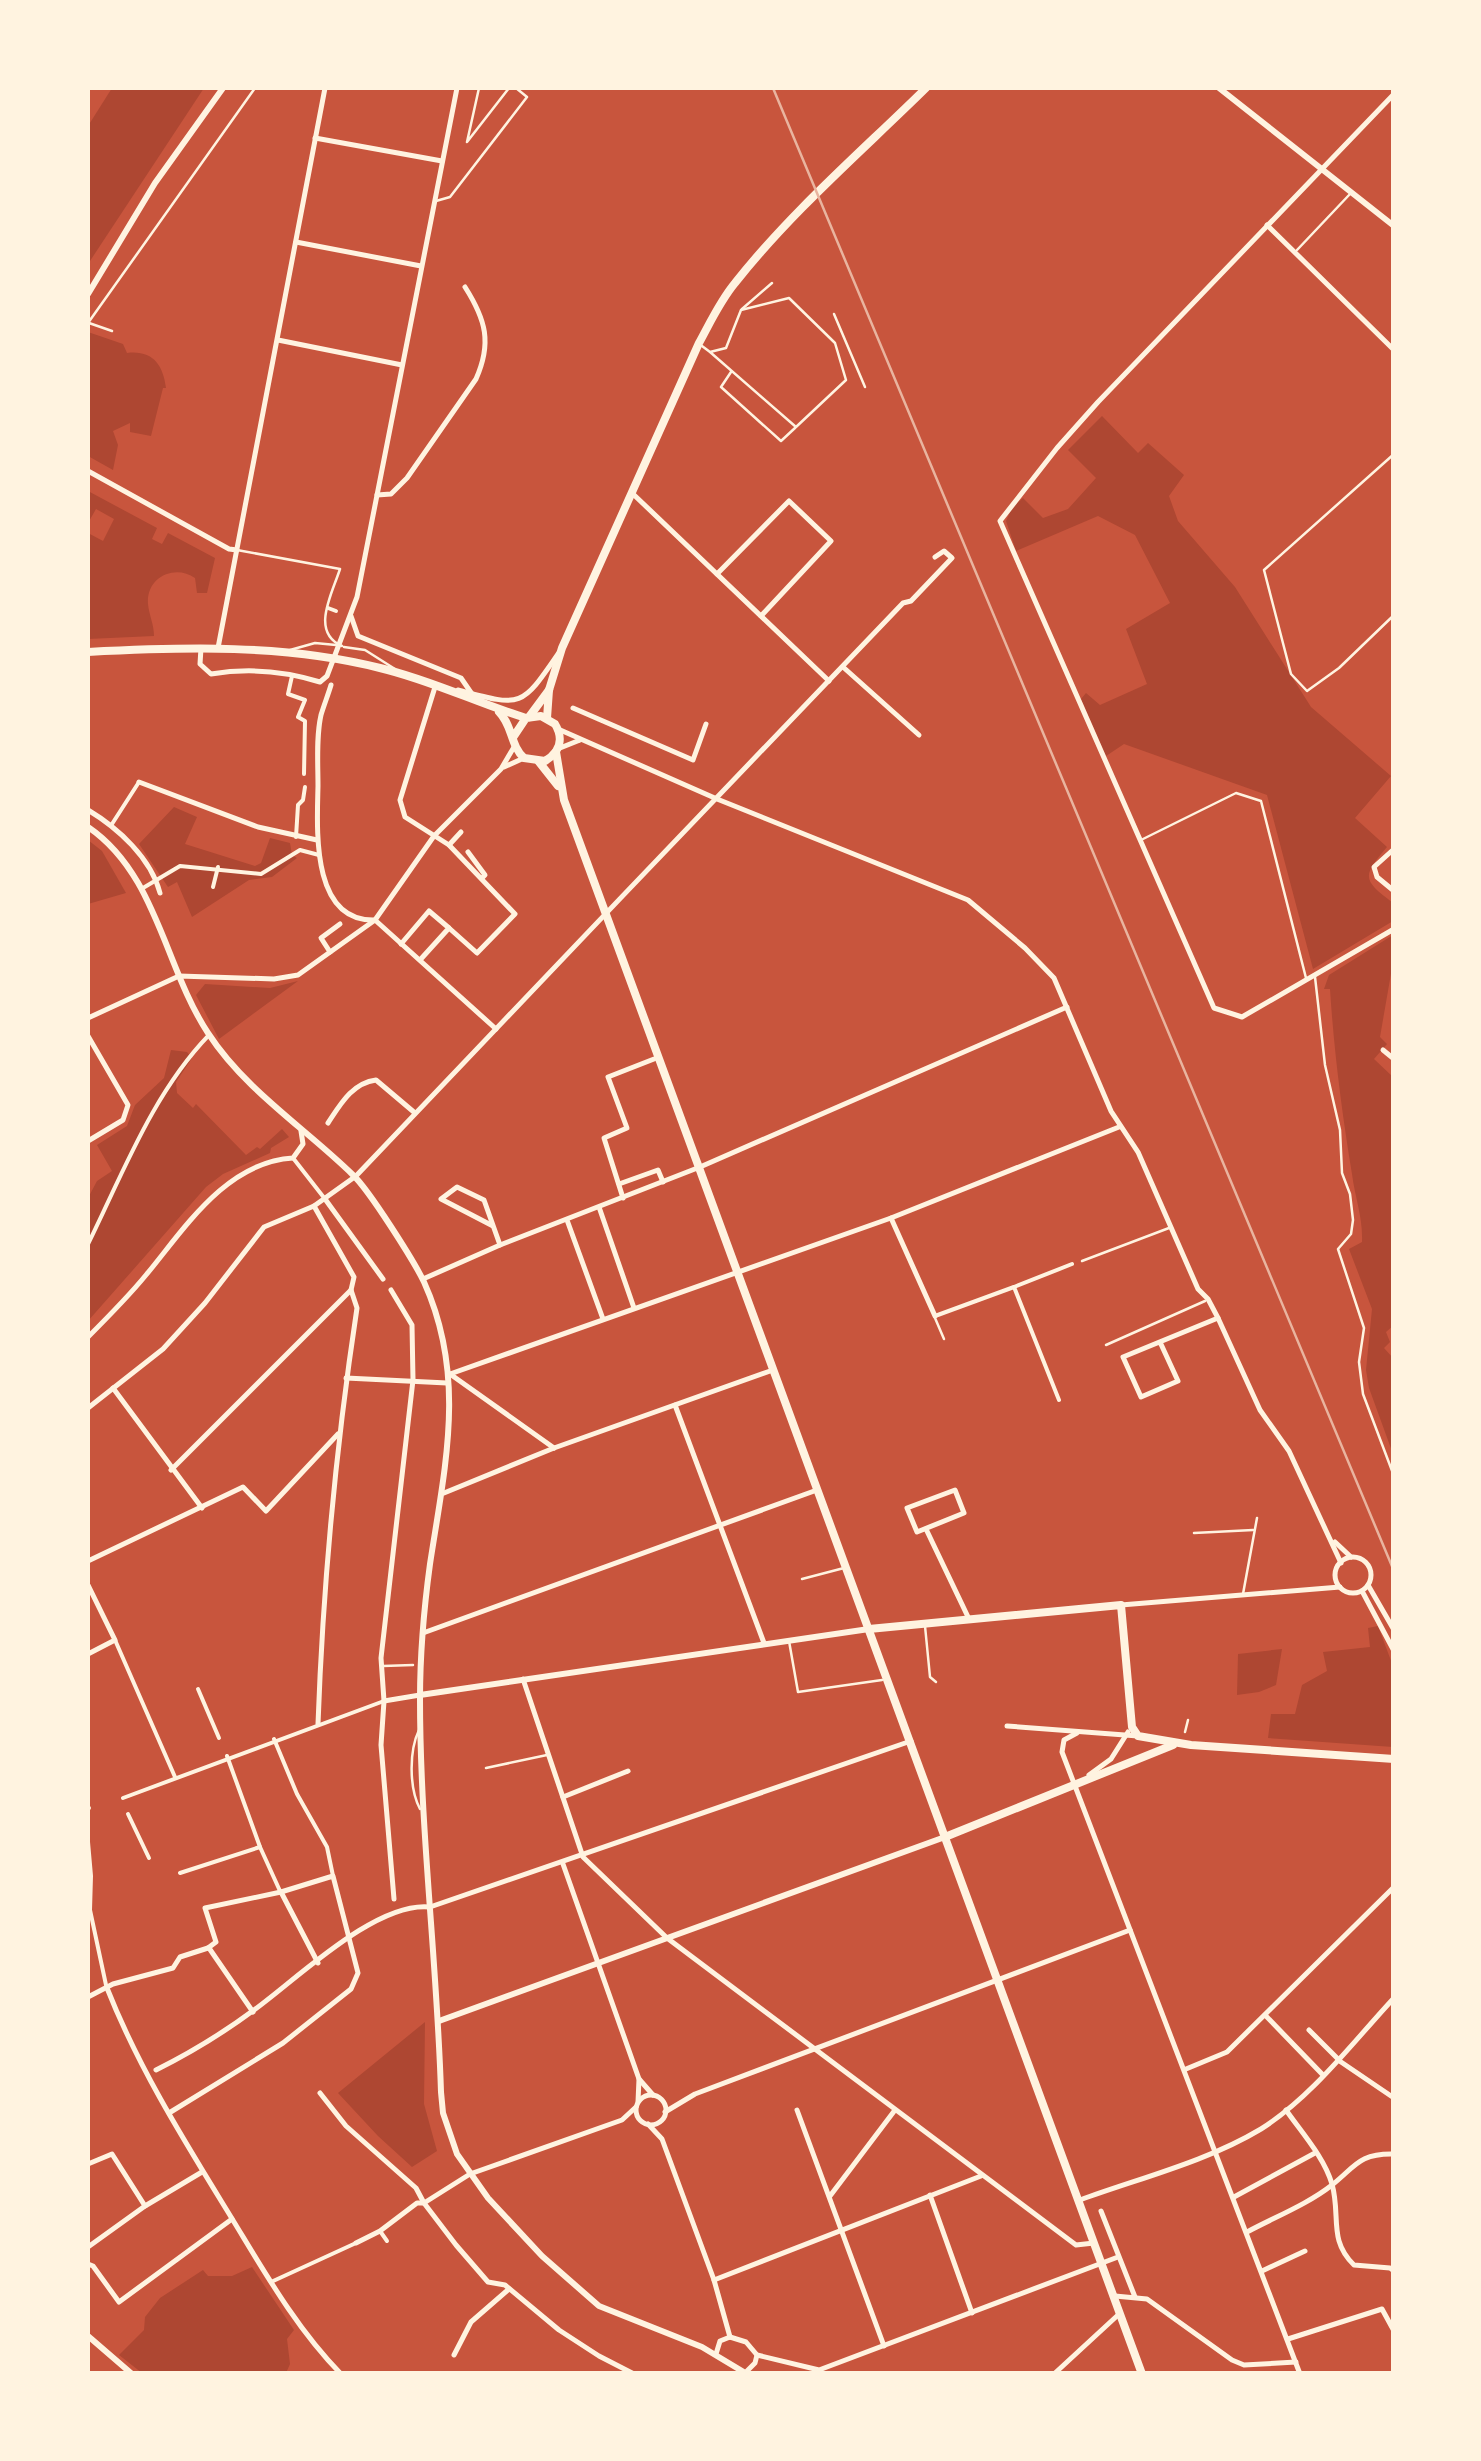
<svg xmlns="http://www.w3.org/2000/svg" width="1481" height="2461" viewBox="0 0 1481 2461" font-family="Quicksand,sans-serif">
  <rect width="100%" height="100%" fill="#c8553d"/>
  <g fill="#ae4732">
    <path d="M112,88H204L88,264V126Z"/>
    <path d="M88,332L123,344L127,353C152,350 163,364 166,388H163L151,436L130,432V423L113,431L118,445L113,470L88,456Z"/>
    <path d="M1102,416L1138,453L1148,443L1184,475L1169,496L1178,521L1235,587L1311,707L1391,776L1355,818L1387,847C1361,877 1363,880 1393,903V921L1313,969L1267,795L1124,744L1106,756L1081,699L1086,693L1100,705L1147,684L1126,629L1170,603L1135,535L1098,516L1016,551L1006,521L1012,508L1023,498L1043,518L1068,509L1096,478L1068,450Z"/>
    <path d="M88,491L157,528L152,539L162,544L168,533L215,558L207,593H197L195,578C175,564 146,577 148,604C149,615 154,624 154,636L88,639V533L103,541L114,519L96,509L88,523Z"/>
    <path d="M174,807L197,817L185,844L255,866L261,863L270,838L290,843L292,855L297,858L272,877L249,880L192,917L177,882L168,887L139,844Z"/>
    <path d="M88,840L102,851L126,893L88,904Z"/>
    <path d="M1393,935V962L1380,1037L1387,1044L1374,1059L1393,1077L1394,1325L1386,1332L1390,1342L1384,1348L1393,1358V1378L1391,1381L1394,1389L1393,1454L1369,1388L1366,1370L1372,1309L1349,1249L1362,1242C1363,1217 1355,1198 1352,1174C1342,1113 1334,1052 1330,989H1324L1329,975Z"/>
    <path d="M298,981L219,1039L196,995L205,984L270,988Z"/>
    <path d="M171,1050L187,1052L192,1058L176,1082L177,1093L193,1108L196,1104L246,1155L257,1147L260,1149L282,1129L289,1137L271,1148L270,1153L223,1174L206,1187L88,1321V1198L97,1181L112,1171L97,1145L127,1126L135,1105L164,1078Z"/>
    <path d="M1378,1626L1393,1666V1747L1268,1738L1271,1714H1295L1302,1685L1327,1671L1323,1652L1370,1647L1368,1628Z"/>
    <path d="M1282,1649L1276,1685L1259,1692L1237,1695L1238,1654Z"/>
    <path d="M425,2022L424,2104L437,2151L412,2167L378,2136L338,2093Z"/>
    <path d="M252,2267L294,2330L287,2339L290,2364L286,2373H142L119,2355L144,2330L145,2317L160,2298L203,2270L208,2276H232Z"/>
  </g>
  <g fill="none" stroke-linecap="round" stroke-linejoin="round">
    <g stroke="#fff3e0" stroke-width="2.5">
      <path d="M479,88L467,142L509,88"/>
      <path d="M436,201L450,197L527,97L516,88"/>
      <path d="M1297,250L1350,194"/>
      <path d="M742,309L772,283"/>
      <path d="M834,314L865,387"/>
      <path d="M88,323L255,88"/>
      <path d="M89,323L112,331"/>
      <path d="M702,346L710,352L726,348L741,310L789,298L835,343L846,380L796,427L710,352"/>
      <path d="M731,372L721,387L781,441L795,428"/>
      <path d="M1394,454L1264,570L1291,674L1307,691L1339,668L1394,615"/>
      <path d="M237,550L340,569C332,594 310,632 342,646"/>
      <path d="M344,647L365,650L395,669"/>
      <path d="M290,650L315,643L336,645"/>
      <path d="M1143,839L1236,793L1261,801L1306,978"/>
      <path d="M1315,977L1325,1065L1340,1130L1342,1173L1350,1194L1353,1220L1351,1234L1338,1249L1364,1328L1359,1362L1363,1394L1394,1476"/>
      <path d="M1082,1261L1169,1228"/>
      <path d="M935,1318L944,1339"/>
      <path d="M1106,1345L1205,1301"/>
      <path d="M1194,1533L1253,1530"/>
      <path d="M802,1579L844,1568"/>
      <path d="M1243,1594L1257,1518"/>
      <path d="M925,1626L930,1677L936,1682"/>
      <path d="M789,1641L798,1692L882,1680"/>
      <path d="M383,1666L413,1665"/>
      <path d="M419,1730C409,1751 409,1788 420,1809"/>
      <path d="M1185,1732L1188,1720"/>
      <path d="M486,1768L547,1755"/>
    </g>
    <g stroke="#fff3e0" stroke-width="4">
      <path d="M328,608L336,611"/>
      <path d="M292,676L288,694L305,700L298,717L305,721L304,774"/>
      <path d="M112,824L139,782"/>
      <path d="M296,837L298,805L303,800L305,787"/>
      <path d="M213,887L218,867"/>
      <path d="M143,888L180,866L261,874L300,850L319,855"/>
      <path d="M293,1158L325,1199"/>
      <path d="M88,1244C123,1173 153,1093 209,1035"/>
      <path d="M1014,1287L1072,1264"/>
      <path d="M935,1316L1014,1287L1059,1400"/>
      <path d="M115,1640L175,1777"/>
      <path d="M198,1689L219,1738"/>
      <path d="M274,1739L297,1794L327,1847L333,1876"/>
      <path d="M227,1756L260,1847L280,1891"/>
      <path d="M123,1798L384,1701"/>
      <path d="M88,1808H89"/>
      <path d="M128,1814L149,1858"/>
      <path d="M88,1842L91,1876L90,1910L106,1985"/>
      <path d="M180,1873L260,1847"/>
      <path d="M380,2231L387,2241"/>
      <path d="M271,2282L356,2243"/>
    </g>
    <g stroke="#fff3e0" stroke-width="5">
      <path d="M1394,94L1098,402L1057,448L1000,521L1214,1008L1242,1017L1394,929"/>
      <path d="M315,138L442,161"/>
      <path d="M1267,225L1394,350"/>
      <path d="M296,242L421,266"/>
      <path d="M278,340L402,365"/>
      <path d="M88,471L229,549L237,550"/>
      <path d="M632,493L829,681"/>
      <path d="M377,495L391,494L407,478L476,379C492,343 486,320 465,287"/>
      <path d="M717,574L789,501L831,541L761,616"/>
      <path d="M351,616L358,636L461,678L472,694"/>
      <path d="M201,648L200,664L211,674C247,668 285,671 320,682L327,676L357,597L457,88"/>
      <path d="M218,648L325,88"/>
      <path d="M843,667L919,735"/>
      <path d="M331,685C328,695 324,705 321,715C316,737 318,763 318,786C317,830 311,922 375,920L496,1029"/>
      <path d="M435,687L400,800L405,817L449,845L515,914L477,953L449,928"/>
      <path d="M458,690C522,707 521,708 558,654"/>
      <path d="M573,708L693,760L706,724"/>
      <path d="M558,729L717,799L968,900L1025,948L1054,978L1111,1111L1138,1152L1198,1289L1208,1299L1218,1318L1260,1410L1289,1451L1341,1563"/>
      <path d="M560,748L580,740"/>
      <path d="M504,767L524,758"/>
      <path d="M139,782L258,827L317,840"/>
      <path d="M88,810C118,828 151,858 160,893"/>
      <path d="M449,845L461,832"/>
      <path d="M1394,849L1374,867L1377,877L1394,891"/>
      <path d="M468,852L485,875L482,878"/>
      <path d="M401,944L429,911L449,928L420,960"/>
      <path d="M330,952L321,938L340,924"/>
      <path d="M88,1018L179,976L274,979L298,975L375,920L434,836L501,769L514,747"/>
      <path d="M88,1036L128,1105L123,1120L88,1141"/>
      <path d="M1383,1050L1394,1059"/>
      <path d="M328,1123C340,1105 352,1083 376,1080L415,1113"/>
      <path d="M619,1184L658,1170L663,1182"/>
      <path d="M623,1198L604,1138L627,1128L608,1077L654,1059"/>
      <path d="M325,1199L383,1279"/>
      <path d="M314,1206L354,1277L351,1290L357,1308C336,1446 323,1585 318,1724"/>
      <path d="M599,1207L634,1308"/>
      <path d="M891,1218L935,1316"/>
      <path d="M567,1220L603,1319"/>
      <path d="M493,1226L441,1199L457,1187L484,1200L500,1245"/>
      <path d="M423,1279L500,1245L700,1167L1067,1007"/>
      <path d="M391,1290L412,1325L413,1380L381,1658L384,1701L381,1745L394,1899"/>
      <path d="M88,1337C108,1317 128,1297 146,1275C185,1228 226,1162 293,1158L303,1144L301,1131"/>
      <path d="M1160,1342L1178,1381L1141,1397L1123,1357L1218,1318"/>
      <path d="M450,1374L891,1218L1119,1127"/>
      <path d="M450,1374L554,1448"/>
      <path d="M346,1378L447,1383"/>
      <path d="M113,1388L202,1508"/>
      <path d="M675,1405L764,1643"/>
      <path d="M88,1408L163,1349L205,1303L264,1227L314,1206L356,1176C537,984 721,794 903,603L911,601L952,558L944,551L935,557"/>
      <path d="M171,1470L351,1290"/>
      <path d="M955,1490L964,1513L917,1532L907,1508Z"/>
      <path d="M444,1493L554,1448L773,1370"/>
      <path d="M926,1529L969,1619"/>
      <path d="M1335,1542L1351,1557"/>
      <circle cx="1353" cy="1575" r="18"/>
      <path d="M88,1561L243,1487L266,1511L338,1434"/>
      <path d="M88,1585L115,1640L88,1654"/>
      <path d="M1368,1585L1394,1630"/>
      <path d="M1362,1591L1394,1651"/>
      <path d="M1121,1605L1340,1587"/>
      <path d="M423,1633L817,1490"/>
      <path d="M523,1679L583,1857L667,1938L1076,2245L1094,2243"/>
      <path d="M384,1701L420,1695"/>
      <path d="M1007,1726L1138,1736"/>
      <path d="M1077,1733L1064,1740L1062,1752L1300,2374"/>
      <path d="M1089,1775L1111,1759L1128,1732"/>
      <path d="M563,1797L628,1771"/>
      <path d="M563,1864L639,2079L638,2102"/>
      <path d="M281,1892L318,1963"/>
      <path d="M209,1948L253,2012"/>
      <path d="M107,1988C139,2069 185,2142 231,2217C264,2271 296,2328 341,2374"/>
      <path d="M88,1997L113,1984L173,1968L180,1957L208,1948"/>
      <path d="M1265,2015L1322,2074"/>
      <path d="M1309,2030L1341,2062L1394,2098"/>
      <path d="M1186,2069L1227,2052L1394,1887"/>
      <path d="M156,2070C190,2053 223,2033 254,2010C297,1979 376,1901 430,1907L911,1741"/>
      <path d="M639,2079L653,2095"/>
      <path d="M320,2093L346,2126L416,2188L424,2203L456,2245L488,2282L505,2285L559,2330L599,2356L634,2374"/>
      <circle cx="651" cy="2110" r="15"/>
      <path d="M797,2110L884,2346"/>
      <path d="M1286,2110C1302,2133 1324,2157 1332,2184C1341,2216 1328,2240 1354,2265L1390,2268L1394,2271"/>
      <path d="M665,2112L695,2094L1130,1930"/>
      <path d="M169,2113L283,2043L351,1989L358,1973L333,1876L281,1892L205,1908L216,1942L208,1948"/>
      <path d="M648,2124L662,2139L714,2280L730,2337"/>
      <path d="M88,2164L112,2154L145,2206"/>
      <path d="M930,2195L972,2313"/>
      <path d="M830,2196L895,2110"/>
      <path d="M1234,2197L1315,2153"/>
      <path d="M1080,2200C1140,2178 1206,2162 1261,2129C1312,2097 1353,2042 1394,1998"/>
      <path d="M1101,2211L1135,2297"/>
      <path d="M1247,2232C1275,2217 1308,2204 1332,2185C1355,2167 1359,2153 1394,2154"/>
      <path d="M356,2243L380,2231L417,2203H424L470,2174L622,2120L636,2107"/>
      <path d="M88,2247L145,2206L202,2172"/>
      <path d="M88,2264L93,2266L119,2302L232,2219"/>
      <path d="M1262,2271L1305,2251"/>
      <path d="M714,2280L981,2176"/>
      <path d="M1115,2296L1147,2299L1232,2360L1244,2365L1296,2362"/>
      <path d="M730,2337L746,2342L757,2355L819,2370L1118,2257"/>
      <path d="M1288,2339L1382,2309L1394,2331"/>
      <path d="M716,2354L720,2341L730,2337"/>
      <path d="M454,2355L471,2322L509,2289"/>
      <path d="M747,2371L755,2363L757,2355"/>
      <path d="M1054,2374L1118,2315"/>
    </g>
    <g stroke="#fff3e0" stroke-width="6">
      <path d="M1219,88L1394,226"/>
      <path d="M88,294L155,183L223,88"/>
      <path d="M88,827C157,874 164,966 208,1033C245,1090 305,1128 353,1175C369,1190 414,1261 424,1282C467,1377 445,1466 430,1564C424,1608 420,1654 420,1699C420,1830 437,1961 441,2092L443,2113L457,2154L488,2198L542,2256L599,2306L702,2347L747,2374"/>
      <path d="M420,1695L869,1629"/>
      <path d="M439,2021L945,1837"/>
      <path d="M88,2336L132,2374"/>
    </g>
    <g stroke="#fff3e0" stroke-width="8">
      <path d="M88,652C184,647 285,644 380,668C431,680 477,703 526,718"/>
      <path d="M499,712C513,726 510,745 524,758L545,761C560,752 564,739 555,724L541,716L526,718L514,736"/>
      <path d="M529,717L549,690"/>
      <path d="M547,718L549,690L562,648L699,343C710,323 720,301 735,283C791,212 862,151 926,88"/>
      <path d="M556,752L564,800L1142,2374"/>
      <path d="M539,762L558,786"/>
      <path d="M869,1629L1121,1605L1132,1727L1138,1736L1191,1745L1394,1759"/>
      <path d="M945,1837L1173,1745"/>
    </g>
    <path stroke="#e9b49f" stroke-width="2.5" d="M773,88L1394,1571"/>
  </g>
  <rect width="1481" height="2461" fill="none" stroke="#fff3e0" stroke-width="180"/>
</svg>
